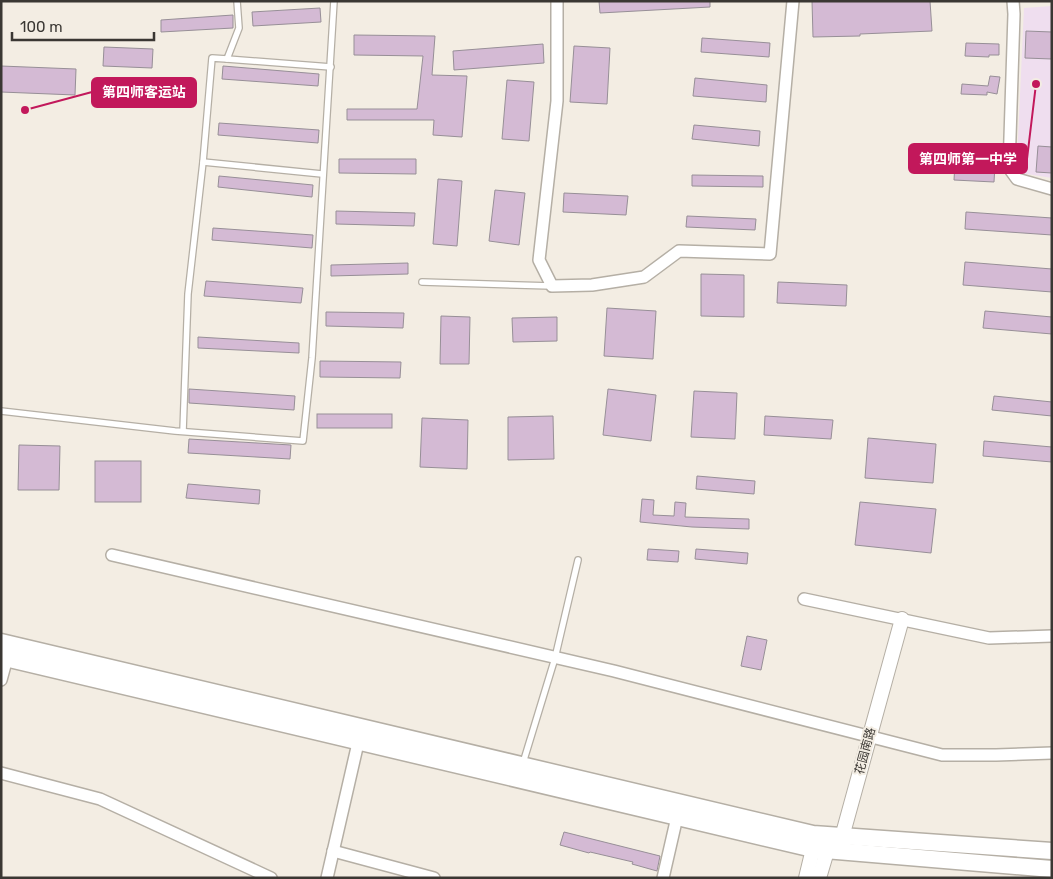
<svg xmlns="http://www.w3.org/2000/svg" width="1053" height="879" viewBox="0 0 1053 879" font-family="Rubik,'Noto Sans SC',sans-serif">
  <rect width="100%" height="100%" fill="#f3ede3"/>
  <path fill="#efdeef" d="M1052,6V178L1021,173L1017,160L1024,8Z"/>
  <g fill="#d4bad4" stroke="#978f97">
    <path d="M599,1H710V7L600,13Z"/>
    <path d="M812,1H930L932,31L860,34V36L813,37Z"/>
    <path d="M320,8L321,22L253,26L252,12Z"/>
    <path d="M233,15V28L161,32V20Z"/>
    <path d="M1026,31L1052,32V59L1025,58Z"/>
    <path d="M354,35L435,36L432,75L467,76L462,137L433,135L434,120H347V109H417L423,56L354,55Z"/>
    <path d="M702,38L770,43L769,57L701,52Z"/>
    <path d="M966,43L999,44V55H989V57L965,56Z"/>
    <path d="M543,44L544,63L454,70L453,51Z"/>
    <path d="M574,46L610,48L607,104L570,102Z"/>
    <path d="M104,47L153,49L152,68L103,66Z"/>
    <path d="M1,66L76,69L75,95L1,92Z"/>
    <path d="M223,66L319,74L318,86L222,79Z"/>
    <path d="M990,76L1000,77L997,94L987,92V95L961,94L962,84L988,86Z"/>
    <path d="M695,78L767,85L766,102L693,96Z"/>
    <path d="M507,80L534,82L529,141L502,139Z"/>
    <path d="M219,123L319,130L318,143L218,135Z"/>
    <path d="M694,125L760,131L759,146L692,139Z"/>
    <path d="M1038,146L1052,147V173L1036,172Z"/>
    <path d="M339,159H416V174L339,173Z"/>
    <path d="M955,163L995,165L994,182L954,180Z"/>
    <path d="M692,175L763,176V187L692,186Z"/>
    <path d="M219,176L313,185L312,197L218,187Z"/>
    <path d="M438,179L462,181L457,246L433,244Z"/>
    <path d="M495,190L525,193L519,245L489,241Z"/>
    <path d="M564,193L628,196L626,215L563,212Z"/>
    <path d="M336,211L415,213L414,226L336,224Z"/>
    <path d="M966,212L1052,218V235L965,229Z"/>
    <path d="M687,216L756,219L755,230L686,227Z"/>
    <path d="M213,228L313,235L312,248L212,240Z"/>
    <path d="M965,262L1052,269V292L963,285Z"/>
    <path d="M408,263V274L331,276V265Z"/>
    <path d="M701,274L744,275V317L701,316Z"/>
    <path d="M206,281L303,288L301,303L204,296Z"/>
    <path d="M778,282L847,285L846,306L777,303Z"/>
    <path d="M607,308L656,311L653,359L604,356Z"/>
    <path d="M985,311L1052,317V334L983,328Z"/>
    <path d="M326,312L404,313L403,328L326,326Z"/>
    <path d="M441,316L470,317L469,364H440Z"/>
    <path d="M557,317V341L513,342L512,318Z"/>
    <path d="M198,337L299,343V353L198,348Z"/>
    <path d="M320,361L401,362L400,378L320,377Z"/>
    <path d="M189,389L295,396L294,410L189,403Z"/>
    <path d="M608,389L656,395L651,441L603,435Z"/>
    <path d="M694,391L737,393L735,439L691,437Z"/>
    <path d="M994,396L1052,402V416L992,410Z"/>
    <rect x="317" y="414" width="75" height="14"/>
    <path d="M553,416L554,459L508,460V417Z"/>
    <path d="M765,416L833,420L831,439L764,435Z"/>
    <path d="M422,418L468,420L467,469L420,467Z"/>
    <path d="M868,438L936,444L933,483L865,478Z"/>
    <path d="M189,439L291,445L290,459L188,453Z"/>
    <path d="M984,441L1052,447V462L983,456Z"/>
    <path d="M19,445L60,446L59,490H18Z"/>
    <rect x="95" y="461" width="46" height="41"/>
    <path d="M697,476L755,481L754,494L696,489Z"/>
    <path d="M188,484L260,490L259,504L186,498Z"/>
    <path d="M642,499L654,500L653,515L674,516L675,502L686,503L685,517L749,519V529L692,527L640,522Z"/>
    <path d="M860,502L936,509L931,553L855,545Z"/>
    <path d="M648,549L679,551L678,562L647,560Z"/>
    <path d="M696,549L748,553L747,564L695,559Z"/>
    <path d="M747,636L767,640L761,670L741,666Z"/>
    <path d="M564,832L660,856L657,871L632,864L633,862L590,852L589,853L560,845Z"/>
  </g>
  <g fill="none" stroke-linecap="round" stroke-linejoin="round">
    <defs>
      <g id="service">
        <path d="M227,59L331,67"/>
        <path d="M203,162L322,174"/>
        <path d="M422,282L552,286"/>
        <path d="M1,411L175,431L303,441L312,358L334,1"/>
        <path d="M183,431L188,294L203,162L212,58L227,59L239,28L237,1"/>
        <path d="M523,763L555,658L578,560"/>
      </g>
      <g id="minor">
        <path d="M557,1V101L539,260L552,286L592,285L644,277L679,251L770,254L793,1"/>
        <path d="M1013,1L1014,14L1009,168L1017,179L1052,189"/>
        <path d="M112,555L614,671L942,755H996L1052,753"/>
        <path d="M804,599L989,638L1052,636"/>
        <path d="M1,680L7,658"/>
        <path d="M1,773L100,799L271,878"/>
        <path d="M333,851L434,878"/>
        <path d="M327,878L358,743"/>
        <path d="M663,878L677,817"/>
      </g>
      <g id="tertiary">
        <path d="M806,878L813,849V840"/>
        <path d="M819,878L827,851L842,837L902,619"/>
      </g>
      <g id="secondary">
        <path d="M1,642L813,834L1052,851"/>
        <path d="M1,657L813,849L1052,869"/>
      </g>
    </defs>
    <use href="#service" stroke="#b5afa5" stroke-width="8"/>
    <use href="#minor" stroke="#b5afa5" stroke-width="14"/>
    <use href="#tertiary" stroke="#b5afa5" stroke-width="16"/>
    <use href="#secondary" stroke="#b5afa5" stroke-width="19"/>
    <use href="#service" stroke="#fff" stroke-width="5.5"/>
    <use href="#minor" stroke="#fff" stroke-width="11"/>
    <use href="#tertiary" stroke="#fff" stroke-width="14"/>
    <use href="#secondary" stroke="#fff" stroke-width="16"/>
  </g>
  <g text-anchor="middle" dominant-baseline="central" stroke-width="4" stroke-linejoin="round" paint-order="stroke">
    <g font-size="12" fill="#3a3733" stroke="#f3ede3">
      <text transform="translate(865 751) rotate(-75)">花园南路</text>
    </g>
  </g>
  <path fill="none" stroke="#c2185b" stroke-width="2" d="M25 110L92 92M1036 84L1027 159"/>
  <g fill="#c2185b" stroke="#f3ede3" stroke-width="2">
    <circle cx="25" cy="110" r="5"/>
    <circle cx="1036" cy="84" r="5"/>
  </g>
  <g fill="#c2185b" stroke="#c2185b" stroke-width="2">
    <rect x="92" y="78" width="104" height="29" rx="5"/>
    <rect x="909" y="144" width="118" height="29" rx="5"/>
  </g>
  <g font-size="14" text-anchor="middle" font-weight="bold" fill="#fff">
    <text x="144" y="97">第四师客运站</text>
    <text x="968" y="164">第四师第一中学</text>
  </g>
  <rect width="1053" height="879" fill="none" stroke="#3a3733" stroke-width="5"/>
  <path d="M12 32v8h142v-8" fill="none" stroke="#3a3733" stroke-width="2.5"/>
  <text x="20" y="32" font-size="15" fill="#3a3733" stroke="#f3ede3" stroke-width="4" paint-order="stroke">100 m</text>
</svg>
